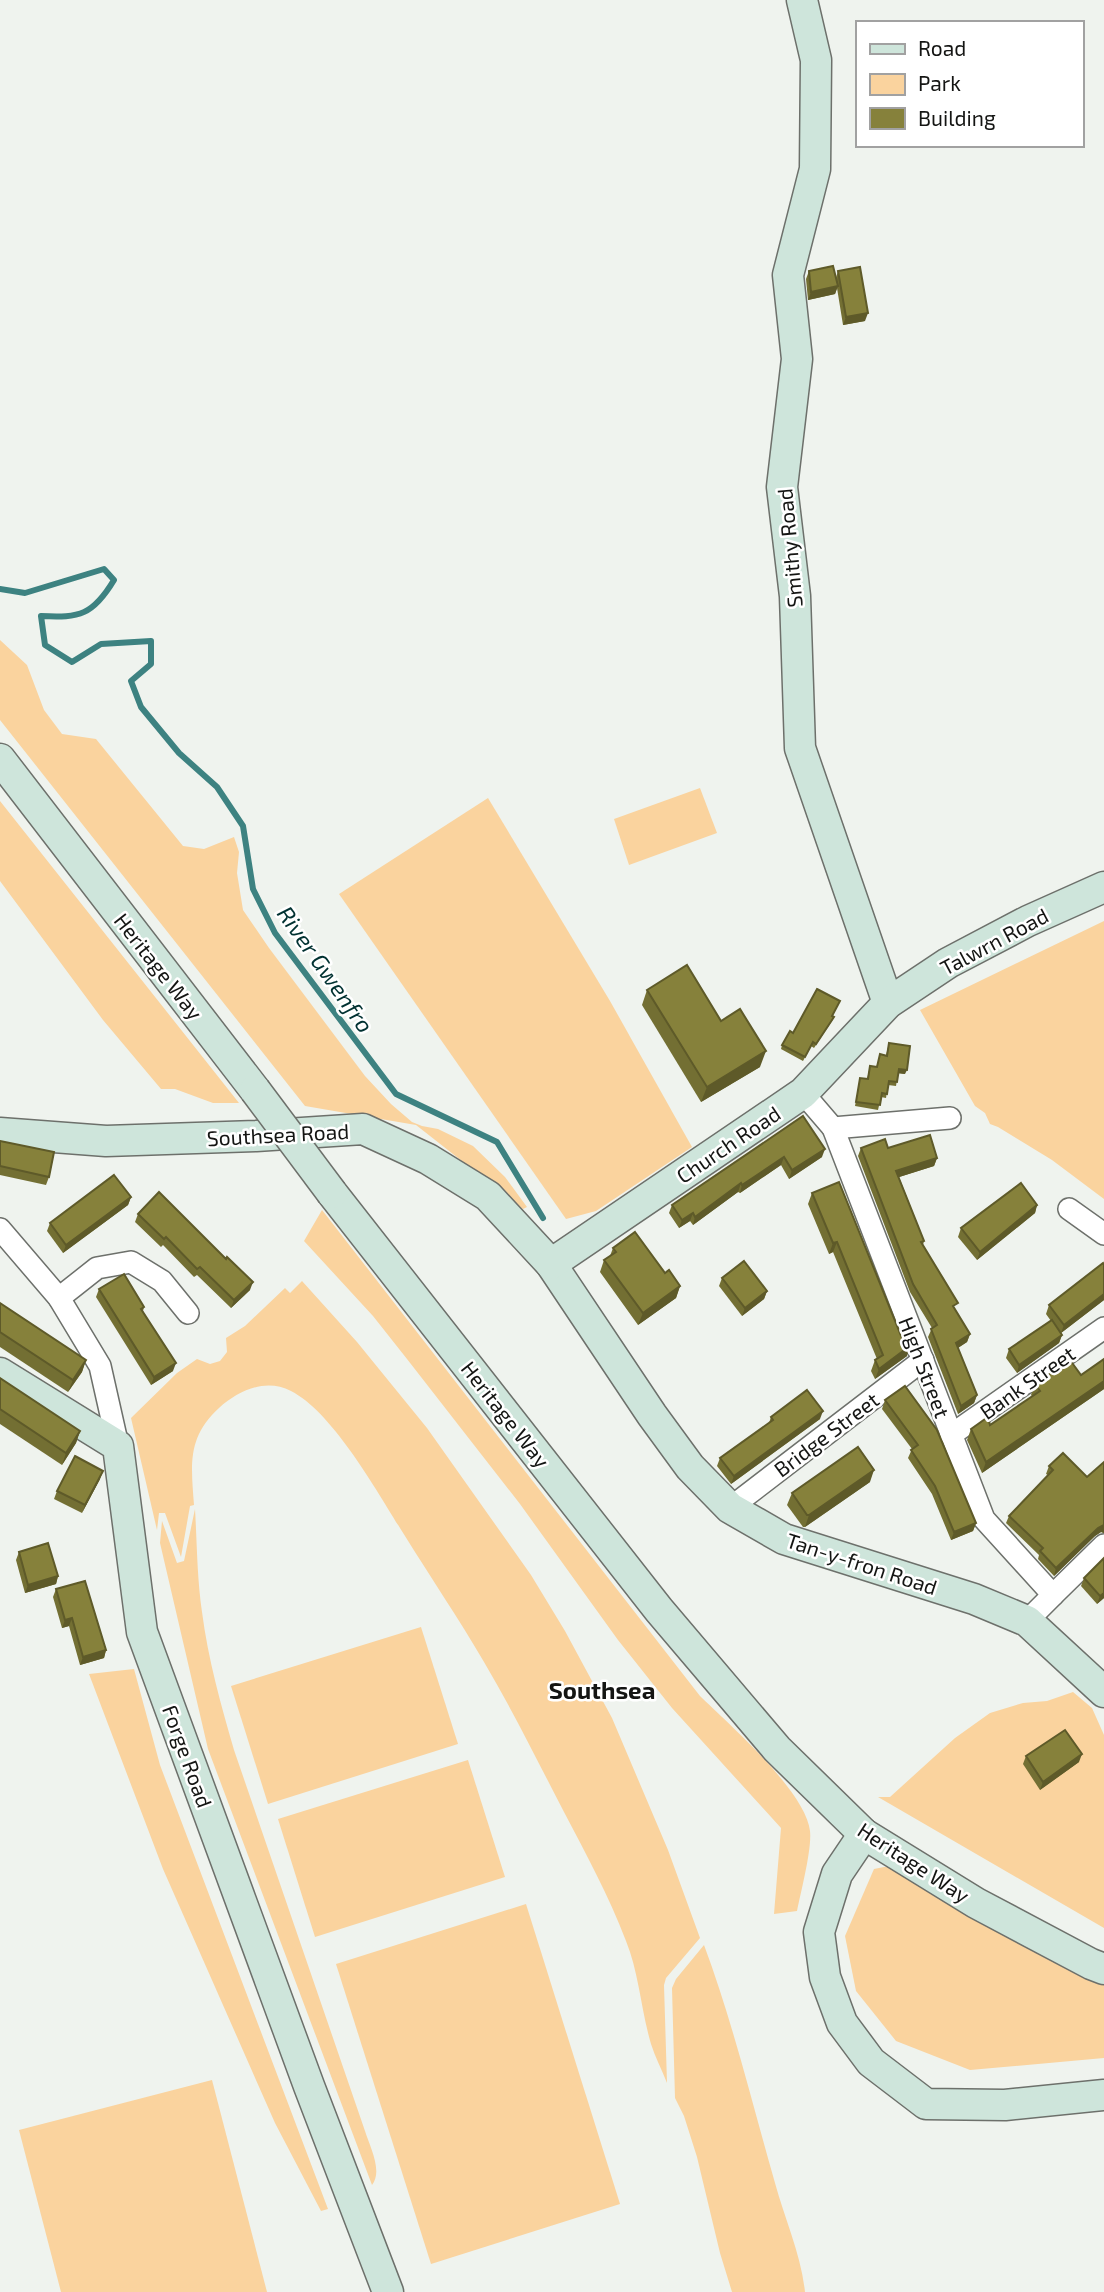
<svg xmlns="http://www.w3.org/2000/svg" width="1104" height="2292" viewBox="0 0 1104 2292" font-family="'Exo 2',sans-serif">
  <rect width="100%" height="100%" fill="#eff3ee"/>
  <g fill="#fad39e">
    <path d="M0,640L27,665L44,710L62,734L96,739L183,846L204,849L234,837L239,852L237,873L243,910L269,948L365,1076L391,1104L412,1122L422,1126L438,1129L473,1146L505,1177L527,1207L523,1209L416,1125L305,1106L0,720Z"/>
    <path d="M700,788L717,833L629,865L614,819Z"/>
    <path d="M488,798L610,1001L692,1147L596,1211L566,1219L339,894Z"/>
    <path d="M0,801L239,1103H213L175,1089H161L103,1020L0,881Z"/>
    <path d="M1104,921V1199L1052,1160L998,1127L990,1124L985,1113L975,1106L920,1010Z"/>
    <path d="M322,1210L700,1696C729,1724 806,1792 810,1831C812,1849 801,1891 797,1911L774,1914L781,1828L672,1708L618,1640L520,1504L407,1359L373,1316L304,1241Z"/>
    <path d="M302,1281L357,1342L427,1428L531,1575L565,1631L612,1718L668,1850L700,1938L666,1978L664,1985L667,2083C662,2070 655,2057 651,2044C641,2010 639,1973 626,1941C609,1896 586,1854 564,1812C538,1762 513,1711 484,1662C459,1619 431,1578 405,1536C379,1495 334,1413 291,1391C266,1378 239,1390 219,1408C187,1437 191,1465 194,1505L190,1506L181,1557L165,1513H159L157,1530L131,1418L177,1373L197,1359L210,1364L220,1361L227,1352L226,1338L245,1326L285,1288L290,1293Z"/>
    <path d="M195,1509C197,1543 197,1578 202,1612C208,1659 221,1705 234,1750L365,2131C370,2147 383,2171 372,2185L208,1749L160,1543L162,1521L177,1563L184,1561Z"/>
    <path d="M421,1627L458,1744L268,1804L231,1686Z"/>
    <path d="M134,1669L160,1765L328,2209L321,2211L275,2123L163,1869L89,1674Z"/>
    <path d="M1073,1692L1092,1708L1104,1735V1928L878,1797H890L955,1738L990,1713L1023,1703L1047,1701Z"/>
    <path d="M468,1760L505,1877L315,1937L278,1819Z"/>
    <path d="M884,1867H895L1104,1985V2058L970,2070L896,2041L856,1991L845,1936L874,1869Z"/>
    <path d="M526,1904L620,2204L431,2264L336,1964Z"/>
    <path d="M704,1945C733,2023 752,2103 775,2183C785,2220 801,2254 805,2292H732L720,2253L697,2157L684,2116L675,2098L672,1988L676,1979Z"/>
    <path d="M212,2080L267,2292H61L19,2130Z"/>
  </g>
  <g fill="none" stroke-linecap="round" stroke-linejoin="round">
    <path stroke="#3d8281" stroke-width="6" d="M0,589L25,593L104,569L114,580C93,615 80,618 41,616L45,645L72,662L101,644L151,641V664L131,681L141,707L179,753L217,787L243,826L253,889L275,933L396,1094L497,1142L543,1218"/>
    <defs>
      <g id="street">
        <path d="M803,1093L833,1128L984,1519L1053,1595L1027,1621"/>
        <path d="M833,1128L950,1118"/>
        <path d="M1069,1209L1104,1234"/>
        <path d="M0,1229L59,1298L100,1366L118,1446"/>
        <path d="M59,1298L97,1268L131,1262L162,1281L188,1313"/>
        <path d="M951,1435L1104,1328"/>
        <path d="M730,1508L923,1360"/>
        <path d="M1053,1595L1104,1545"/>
      </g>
      <g id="secondary">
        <path d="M802,0L816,60L815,169L788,275L797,359L782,487L795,596L800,748L888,1003"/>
        <path d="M0,759L255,1090"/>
        <path d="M0,1133L106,1141L256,1136L363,1129L428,1159L488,1196L551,1264L652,1415L690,1467L730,1508L784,1539L974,1599L1027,1621L1104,1692"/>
        <path d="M332,1193L659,1610L777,1749L864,1834L976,1903L1091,1964L1104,1969"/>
        <path d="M551,1264L803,1093L888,1003L948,963L1028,921L1104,887"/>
        <path d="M0,1373L118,1446L142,1632L309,2086L388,2292"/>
        <path d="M864,1834L837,1874L819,1932L825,1977L842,2023L871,2062L926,2104L1005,2105L1104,2095"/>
      </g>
    </defs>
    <use href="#street" stroke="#6d706b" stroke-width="24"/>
    <use href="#secondary" stroke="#6d706b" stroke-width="33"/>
    <use href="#street" stroke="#fff" stroke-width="21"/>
    <use href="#secondary" stroke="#cee5db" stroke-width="30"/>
    <defs>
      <path id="secondary-bridge" d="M255,1090L332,1193"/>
    </defs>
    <use href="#secondary-bridge" stroke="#6d706b" stroke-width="33" stroke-linecap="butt"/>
    <use href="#secondary-bridge" stroke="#cee5db" stroke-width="30"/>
  </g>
  <g fill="#736f33">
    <path d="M809,271L836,278L838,271L865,321L843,325L837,288L835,294L808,300L806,279Z"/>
    <path d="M647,990L721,1021L760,1067L701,1102L642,1005Z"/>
    <path d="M840,1001L832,1016L834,1017L832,1021L814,1048L811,1046L803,1061L781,1049L782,1045L793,1033Z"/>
    <path d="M889,1043L905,1074L898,1073L896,1086L888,1085L886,1098L881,1097L878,1110L855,1106L860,1078L867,1079L870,1066L877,1067L880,1054L886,1055Z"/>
    <path d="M803,1116L822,1157L789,1179L781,1165L740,1193L738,1192L693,1225L690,1221L679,1228L669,1213L672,1205Z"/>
    <path d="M0,1141L49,1177L46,1185L0,1175Z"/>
    <path d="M861,1148H888L937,1158L934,1166L899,1177L924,1241L923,1245L955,1309L970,1334L967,1342L958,1348L977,1395L974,1403L958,1414L928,1337L932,1328L910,1292L858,1156Z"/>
    <path d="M812,1193L907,1356L875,1379L871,1371L875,1360L877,1359L833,1252L829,1254L808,1204Z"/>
    <path d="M131,1197L128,1205L63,1253L47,1231L50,1223Z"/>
    <path d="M1037,1205L1035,1213L977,1260L958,1237L961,1228Z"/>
    <path d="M138,1214L250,1290L231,1308L197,1275L194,1277L163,1245L161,1247L135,1222Z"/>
    <path d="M613,1248L665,1273L680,1286L676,1298L638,1325L600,1272L604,1260L610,1256Z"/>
    <path d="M1104,1265V1300L1061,1333L1062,1335L1059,1343L1017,1373L1006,1358L1009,1349L1051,1321L1046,1314L1049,1305Z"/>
    <path d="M722,1278L767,1291L764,1299L742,1316L719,1286Z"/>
    <path d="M99,1289L144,1307L143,1311L173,1371L151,1385L96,1297Z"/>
    <path d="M0,1303L86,1360L82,1372L68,1392L0,1347Z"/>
    <path d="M1104,1359V1389L982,1473L967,1440L971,1429L990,1425L1032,1396L1031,1395L1035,1384L1081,1375Z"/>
    <path d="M0,1378L80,1431L76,1443L62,1465L0,1424Z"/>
    <path d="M885,1400L976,1523L973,1531L951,1540L932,1494L908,1458L912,1449L882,1409Z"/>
    <path d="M771,1417L820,1419L731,1484L717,1466L720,1458L769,1423Z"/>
    <path d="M1104,1462V1533L1101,1532L1095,1536L1054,1576L1038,1559L1039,1555L1006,1523L1009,1516L1048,1475L1046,1474L1049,1466L1087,1477Z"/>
    <path d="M100,1479L82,1513L54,1499L57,1491Z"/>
    <path d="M870,1482L805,1527H803L787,1505L792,1493Z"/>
    <path d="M19,1552L58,1576L56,1584L25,1593L16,1560Z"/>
    <path d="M1104,1558V1598L1097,1604L1081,1586L1084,1578Z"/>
    <path d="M56,1589L106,1650L104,1658L80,1665L69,1626L62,1628L53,1597Z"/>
    <path d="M1026,1756L1079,1762L1040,1790L1023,1764Z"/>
  </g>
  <g fill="#5e5a29">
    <path d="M838,286L835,294L808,300L811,292Z"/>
    <path d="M868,313L865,321L843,325L846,317Z"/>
    <path d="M766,1051L760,1067L701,1102L707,1087Z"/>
    <path d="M899,1069L907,1070L905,1074L897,1073Z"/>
    <path d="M825,1149L822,1157L789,1179L792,1170Z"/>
    <path d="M784,1157L781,1165L740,1193L742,1185Z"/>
    <path d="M937,1158L934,1166L893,1179L896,1171Z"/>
    <path d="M741,1183L738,1192L693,1225L695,1217Z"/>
    <path d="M131,1197L128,1205L63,1253L66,1245Z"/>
    <path d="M1037,1205L1035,1213L977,1260L980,1252Z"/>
    <path d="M693,1213L690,1221L679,1228L682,1220Z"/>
    <path d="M837,1242L833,1252L829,1254L833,1243Z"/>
    <path d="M253,1282L250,1290L231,1308L234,1300Z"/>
    <path d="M680,1286L676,1298L638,1325L643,1313Z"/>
    <path d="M767,1291L764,1299L742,1316L745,1308Z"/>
    <path d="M1104,1294V1300L1061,1333L1064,1325Z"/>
    <path d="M970,1334L967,1342L953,1351L956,1343Z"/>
    <path d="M1062,1335L1059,1343L1017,1373L1019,1365Z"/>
    <path d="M911,1345L907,1356L875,1379L879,1369Z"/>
    <path d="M86,1360L82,1372L68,1392L73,1380Z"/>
    <path d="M176,1363L173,1371L151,1385L154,1377Z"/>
    <path d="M1104,1381V1389L982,1473L986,1462Z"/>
    <path d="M977,1395L974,1403L958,1414L961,1406Z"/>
    <path d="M823,1411L820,1419L731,1484L734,1476Z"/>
    <path d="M80,1431L76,1443L62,1465L66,1453Z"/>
    <path d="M874,1470L870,1482L805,1527L809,1515Z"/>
    <path d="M103,1471L100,1479L82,1513L85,1505Z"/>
    <path d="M976,1523L973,1531L951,1540L954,1532Z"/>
    <path d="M1104,1525V1533L1101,1532L1095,1536L1054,1576L1056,1568L1098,1528Z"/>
    <path d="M58,1576L56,1584L25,1593L28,1585Z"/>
    <path d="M1104,1593V1598L1097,1604L1100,1596Z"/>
    <path d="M72,1618L69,1626L62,1628L65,1620Z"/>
    <path d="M106,1650L104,1658L80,1665L83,1657Z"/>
    <path d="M1082,1754L1079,1762L1040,1790L1043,1782Z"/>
  </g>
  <g fill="#86813b" stroke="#5e5a29" stroke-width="2">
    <path d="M833,266L838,286L811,292L809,271Z"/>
    <path d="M860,267L868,313L846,317L838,271Z"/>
    <path d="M687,965L721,1021L740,1009L766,1051L707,1087L647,990Z"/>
    <path d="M817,989L840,1001L832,1016L834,1017L816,1044L813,1042L805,1057L782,1045L790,1031L793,1033Z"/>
    <path d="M889,1043L910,1046L907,1070L899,1069L897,1082L889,1081L887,1094L882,1093L880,1105L856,1102L860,1078L868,1079L870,1066L877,1067L880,1054L887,1056Z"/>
    <path d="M803,1116L825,1149L792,1170L784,1157L742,1185L741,1183L695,1217L693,1213L682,1220L672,1205Z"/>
    <path d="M930,1135L937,1158L896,1171L924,1241L921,1242L958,1303L953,1306L970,1334L956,1343L977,1395L961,1406L931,1329L937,1325L913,1284L861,1148L885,1139L888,1148Z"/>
    <path d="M0,1141L54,1152L49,1177L0,1166Z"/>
    <path d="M114,1175L131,1197L66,1245L50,1223Z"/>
    <path d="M839,1182L904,1343L909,1340L911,1345L879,1369L875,1360L883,1355L837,1242L833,1243L812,1193Z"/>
    <path d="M1021,1183L1037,1205L980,1252L961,1228Z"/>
    <path d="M159,1192L226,1259L227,1257L253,1282L234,1300L200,1267L197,1269L166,1237L164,1239L138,1214Z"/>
    <path d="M635,1232L665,1273L669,1270L680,1286L643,1313L604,1260L616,1252L613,1248Z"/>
    <path d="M744,1261L767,1291L745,1308L722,1278Z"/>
    <path d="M1103,1263L1104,1265V1294L1064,1325L1049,1305Z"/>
    <path d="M124,1274L144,1307L141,1309L176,1363L154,1377L99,1289Z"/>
    <path d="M0,1303L86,1360L73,1380L0,1332Z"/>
    <path d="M1052,1320L1062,1335L1019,1365L1009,1349Z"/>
    <path d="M1104,1359V1381L986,1462L971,1429L988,1417L990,1425L1040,1391L1035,1384L1070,1360L1081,1375Z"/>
    <path d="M0,1378L80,1431L66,1453L0,1409Z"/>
    <path d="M905,1386L937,1430L976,1523L954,1532L935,1486L911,1450L918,1445L885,1400Z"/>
    <path d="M807,1390L823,1411L734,1476L720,1458L773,1420L771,1417Z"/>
    <path d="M858,1447L874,1470L809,1515H807L792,1493Z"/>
    <path d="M1063,1453L1087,1477L1104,1462V1525L1098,1528L1056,1568L1040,1551L1043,1548L1009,1516L1053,1470L1049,1466Z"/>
    <path d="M75,1456L103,1471L85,1505L57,1491Z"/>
    <path d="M48,1543L58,1576L28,1585L19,1552Z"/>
    <path d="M1104,1558V1593L1100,1596L1084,1578Z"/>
    <path d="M85,1581L106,1650L83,1657L72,1618L65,1620L56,1589Z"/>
    <path d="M1065,1730L1082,1754L1043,1782L1026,1756Z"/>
  </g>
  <g text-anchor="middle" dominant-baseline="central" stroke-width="5" stroke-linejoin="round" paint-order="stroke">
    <g font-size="21" fill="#141513" stroke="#fff">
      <text transform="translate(789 548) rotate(-95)">Smithy Road</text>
      <text transform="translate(994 941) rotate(-28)">Talwrn Road</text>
      <text transform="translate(159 966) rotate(52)">Heritage Way</text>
      <text transform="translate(278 1134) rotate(-3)">Southsea Road</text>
      <text transform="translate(728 1144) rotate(-34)">Church Road</text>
      <text transform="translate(925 1367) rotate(69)">High Street</text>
      <text transform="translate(1027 1382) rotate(-35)">Bank Street</text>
      <text transform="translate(506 1414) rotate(52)">Heritage Way</text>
      <text transform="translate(826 1434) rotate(-37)">Bridge Street</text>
      <text transform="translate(862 1563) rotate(18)">Tan-y-fron Road</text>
      <text transform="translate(188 1756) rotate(70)">Forge Road</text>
      <text transform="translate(914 1862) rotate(33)">Heritage Way</text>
    </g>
    <g font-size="23" font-style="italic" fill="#003131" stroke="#fff">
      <text transform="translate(326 969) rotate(55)">River Gwenfro</text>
    </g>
    <g font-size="24" font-weight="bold" fill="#141513" stroke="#fff">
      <text x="602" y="1689">Southsea</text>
    </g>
  </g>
  <rect x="856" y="21" width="228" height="126" fill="#ffffff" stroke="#a1a1a1" stroke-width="2"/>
  <rect x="870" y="44" width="35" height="10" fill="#cee5db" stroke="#a1a1a1" stroke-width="2"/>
  <text x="918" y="56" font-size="21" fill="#141513">Road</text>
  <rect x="870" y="74" width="35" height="21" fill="#fad39e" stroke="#a1a1a1" stroke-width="2"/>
  <text x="918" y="91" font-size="21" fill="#141513">Park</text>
  <rect x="870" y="108" width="35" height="21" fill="#86813b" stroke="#a1a1a1" stroke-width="2"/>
  <text x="918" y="126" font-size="21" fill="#141513">Building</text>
</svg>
